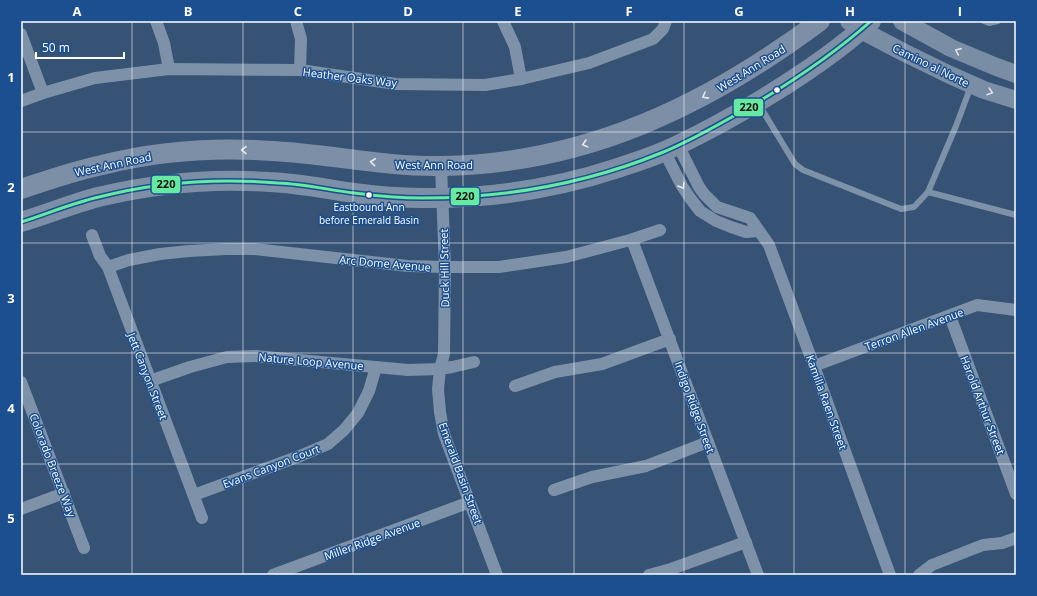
<svg xmlns="http://www.w3.org/2000/svg" width="1037" height="596" viewBox="0 0 1037 596" font-family="'Open Sans',sans-serif">
  <rect width="100%" height="100%" fill="#365274"/>
  <g fill="none" stroke-linecap="round" stroke-linejoin="round">
    <g stroke="#7d92a8" stroke-width="6">
      <path d="M984,21L989,23L998,21"/>
      <path d="M758,103L795,164L803,170L901,209L914,207L928,192L956,126L971,86"/>
      <path d="M928,192L1016,215"/>
    </g>
    <g stroke="#7d92a8" stroke-width="12">
      <path d="M156,21L164,43L169,69"/>
      <path d="M296,21L301,39L300,70"/>
      <path d="M503,21L515,47L521,79"/>
      <path d="M21,34L43,93"/>
      <path d="M21,101L43,93L95,78L169,69L300,70L396,84L485,85L521,79L589,63L653,39L663,29L666,21"/>
      <path d="M678,145L699,187L704,194L717,207L750,218L769,245L814,366L890,575"/>
      <path d="M664,151L682,186L690,198L700,211L716,221L731,227L746,232L758,231"/>
      <path d="M441,166L445,267L444,354L440,369L438,389L440,412L444,434L497,575"/>
      <path d="M92,235L100,256L108,267L202,518"/>
      <path d="M632,240L758,575"/>
      <path d="M108,267L129,260L160,254L189,251L226,249H254L408,266L445,267H499L566,257L630,240L660,230"/>
      <path d="M950,316L1016,494"/>
      <path d="M814,366L977,305L1016,310"/>
      <path d="M150,381L190,367L227,357L255,356L408,370L440,369L452,367L474,362"/>
      <path d="M21,382L84,548"/>
      <path d="M515,386L555,372L602,364L670,339"/>
      <path d="M554,490L592,477L646,466L708,442"/>
      <path d="M194,495L300,456L328,444L344,430L358,413L369,391L376,367"/>
      <path d="M21,509L64,493"/>
      <path d="M273,575L470,502"/>
      <path d="M649,575L671,569L746,542"/>
      <path d="M919,575L932,565L983,545L1002,543L1016,538"/>
    </g>
    <g stroke="#798da4" stroke-width="18">
      <path d="M849,21L861,30L903,52L950,75L984,90L1016,100"/>
      <path d="M902,21L951,48L994,66L1016,74"/>
    </g>
    <g stroke="#7d8ea7" stroke-width="20">
      <path d="M21,189C48,180 74,171 102,165C157,151 216,147 273,151C329,154 384,167 441,166C585,164 706,106 820,21"/>
      <path d="M21,222C47,214 72,204 98,197C153,184 213,178 269,182C298,183 326,189 354,193C376,196 399,198 422,198C489,199 554,189 618,168C633,163 649,158 665,151C698,136 729,119 761,100C799,77 838,51 871,21"/>
    </g>
    <defs>
      <path id="bus-1" d="M21,222C47,214 72,203 99,197C157,182 218,178 278,183C304,184 329,190 354,193C377,196 400,198 422,198C504,198 585,184 661,153C693,140 723,122 753,105C795,80 835,53 871,21"/>
    </defs>
    <use href="#bus-1" stroke="#1b4f8f" stroke-width="6"/>
    <use href="#bus-1" stroke="#66e9a0" stroke-width="3"/>
  </g>
  <defs><path id="oneway-chevron" d="M-2-3.5L2.5 0L-2 3.5" fill="none" stroke-width="1.6" stroke-linecap="round" stroke-linejoin="round"/></defs>
  <g stroke="#dee2e8">
    <use href="#oneway-chevron" transform="translate(958 51) rotate(-156)"/>
    <use href="#oneway-chevron" transform="translate(990 92) rotate(18)"/>
  </g>
  <g stroke="#e5e8ed">
    <use href="#oneway-chevron" transform="translate(705 96) rotate(152)"/>
    <use href="#oneway-chevron" transform="translate(585 144) rotate(165)"/>
    <use href="#oneway-chevron" transform="translate(244 150) rotate(-179)"/>
    <use href="#oneway-chevron" transform="translate(373 162) rotate(-174)"/>
  </g>
  <use stroke="#e5e9ee" href="#oneway-chevron" transform="translate(682 186) rotate(60)"/>
  <path fill="none" stroke="#fff" stroke-width="1" stroke-opacity="0.55" d="M132,21V575M243,21V575M353,21V575M463,21V575M574,21V575M684,21V575M794,21V575M905,21V575M21,132H1016M21,243H1016M21,353H1016M21,464H1016"/>
  <g fill="#fff" stroke="#1b4f8f" stroke-width="1.5">
    <circle cx="777" cy="90" r="3.5"/>
    <circle cx="369" cy="195" r="3.5"/>
  </g>
  <g text-anchor="middle" dominant-baseline="central" stroke-width="3" stroke-linejoin="round" paint-order="stroke">
    <g font-size="10" fill="#fff" stroke="#1b4f8f">
      <text x="369" y="207">Eastbound Ann<tspan x="369" dy="13">before Emerald Basin</tspan></text>
    </g>
    <g font-size="11" fill="#fff" stroke="#1b4f8f">
      <text transform="translate(931 65) rotate(26)">Camino al Norte</text>
      <text transform="translate(751 68) rotate(-32)">West Ann Road</text>
      <text transform="translate(350 77) rotate(7)">Heather Oaks Way</text>
      <text transform="translate(113 164) rotate(-12)">West Ann Road</text>
      <text x="434" y="164">West Ann Road</text>
      <text transform="translate(385 263) rotate(5)">Arc Dome Avenue</text>
      <text transform="translate(444 268) rotate(-91)">Duck Hill Street</text>
      <text transform="translate(914 329) rotate(-20)">Terron Allen Avenue</text>
      <text transform="translate(311 361) rotate(5)">Nature Loop Avenue</text>
      <text transform="translate(148 376) rotate(69)">Jett Canyon Street</text>
      <text transform="translate(827 402) rotate(70)">Kamilla Raen Street</text>
      <text transform="translate(983 405) rotate(69)">Harold Arthur Street</text>
      <text transform="translate(695 407) rotate(70)">Indigo Ridge Street</text>
      <text transform="translate(53 465) rotate(69)">Colorado Breeze Way</text>
      <text transform="translate(271 466) rotate(-21)">Evans Canyon Court</text>
      <text transform="translate(461 473) rotate(70)">Emerald Basin Street</text>
      <text transform="translate(372 539) rotate(-20)">Miller Ridge Avenue</text>
    </g>
  </g>
  <g stroke="#1b4f8f" stroke-width="1.5">
    <rect x="733" y="98" width="31" height="19" rx="4" fill="#66e9a0"/>
    <rect x="151" y="175" width="30" height="19" rx="4" fill="#66e9a0"/>
    <rect x="450" y="187" width="30" height="19" rx="4" fill="#66e9a0"/>
  </g>
  <g font-size="11" text-anchor="middle" font-weight="bold" fill="#111">
    <text x="749" y="111">220</text>
    <text x="166" y="188">220</text>
    <text x="465" y="200">220</text>
  </g>
  <rect width="1037" height="596" fill="none" stroke="#1b4f8f" stroke-width="44"/>
  <path d="M36 52v6h88v-6" fill="none" stroke="#ffffff" stroke-width="2"/>
  <text x="42" y="52" font-size="12" fill="#ffffff" stroke="#1b4f8f" stroke-width="3" paint-order="stroke">50 m</text>
  <rect x="22" y="22" width="993" height="552" fill="none" stroke="#fff" stroke-width="1.5"/>
  <g font-size="13" text-anchor="middle" font-weight="bold" fill="#fff">
    <text x="77" y="16">A</text>
    <text x="188" y="16">B</text>
    <text x="298" y="16">C</text>
    <text x="408" y="16">D</text>
    <text x="518" y="16">E</text>
    <text x="629" y="16">F</text>
    <text x="739" y="16">G</text>
    <text x="850" y="16">H</text>
    <text x="960" y="16">I</text>
    <text x="11" y="82">1</text>
    <text x="11" y="192">2</text>
    <text x="11" y="303">3</text>
    <text x="11" y="413">4</text>
    <text x="11" y="523">5</text>
  </g>
</svg>
